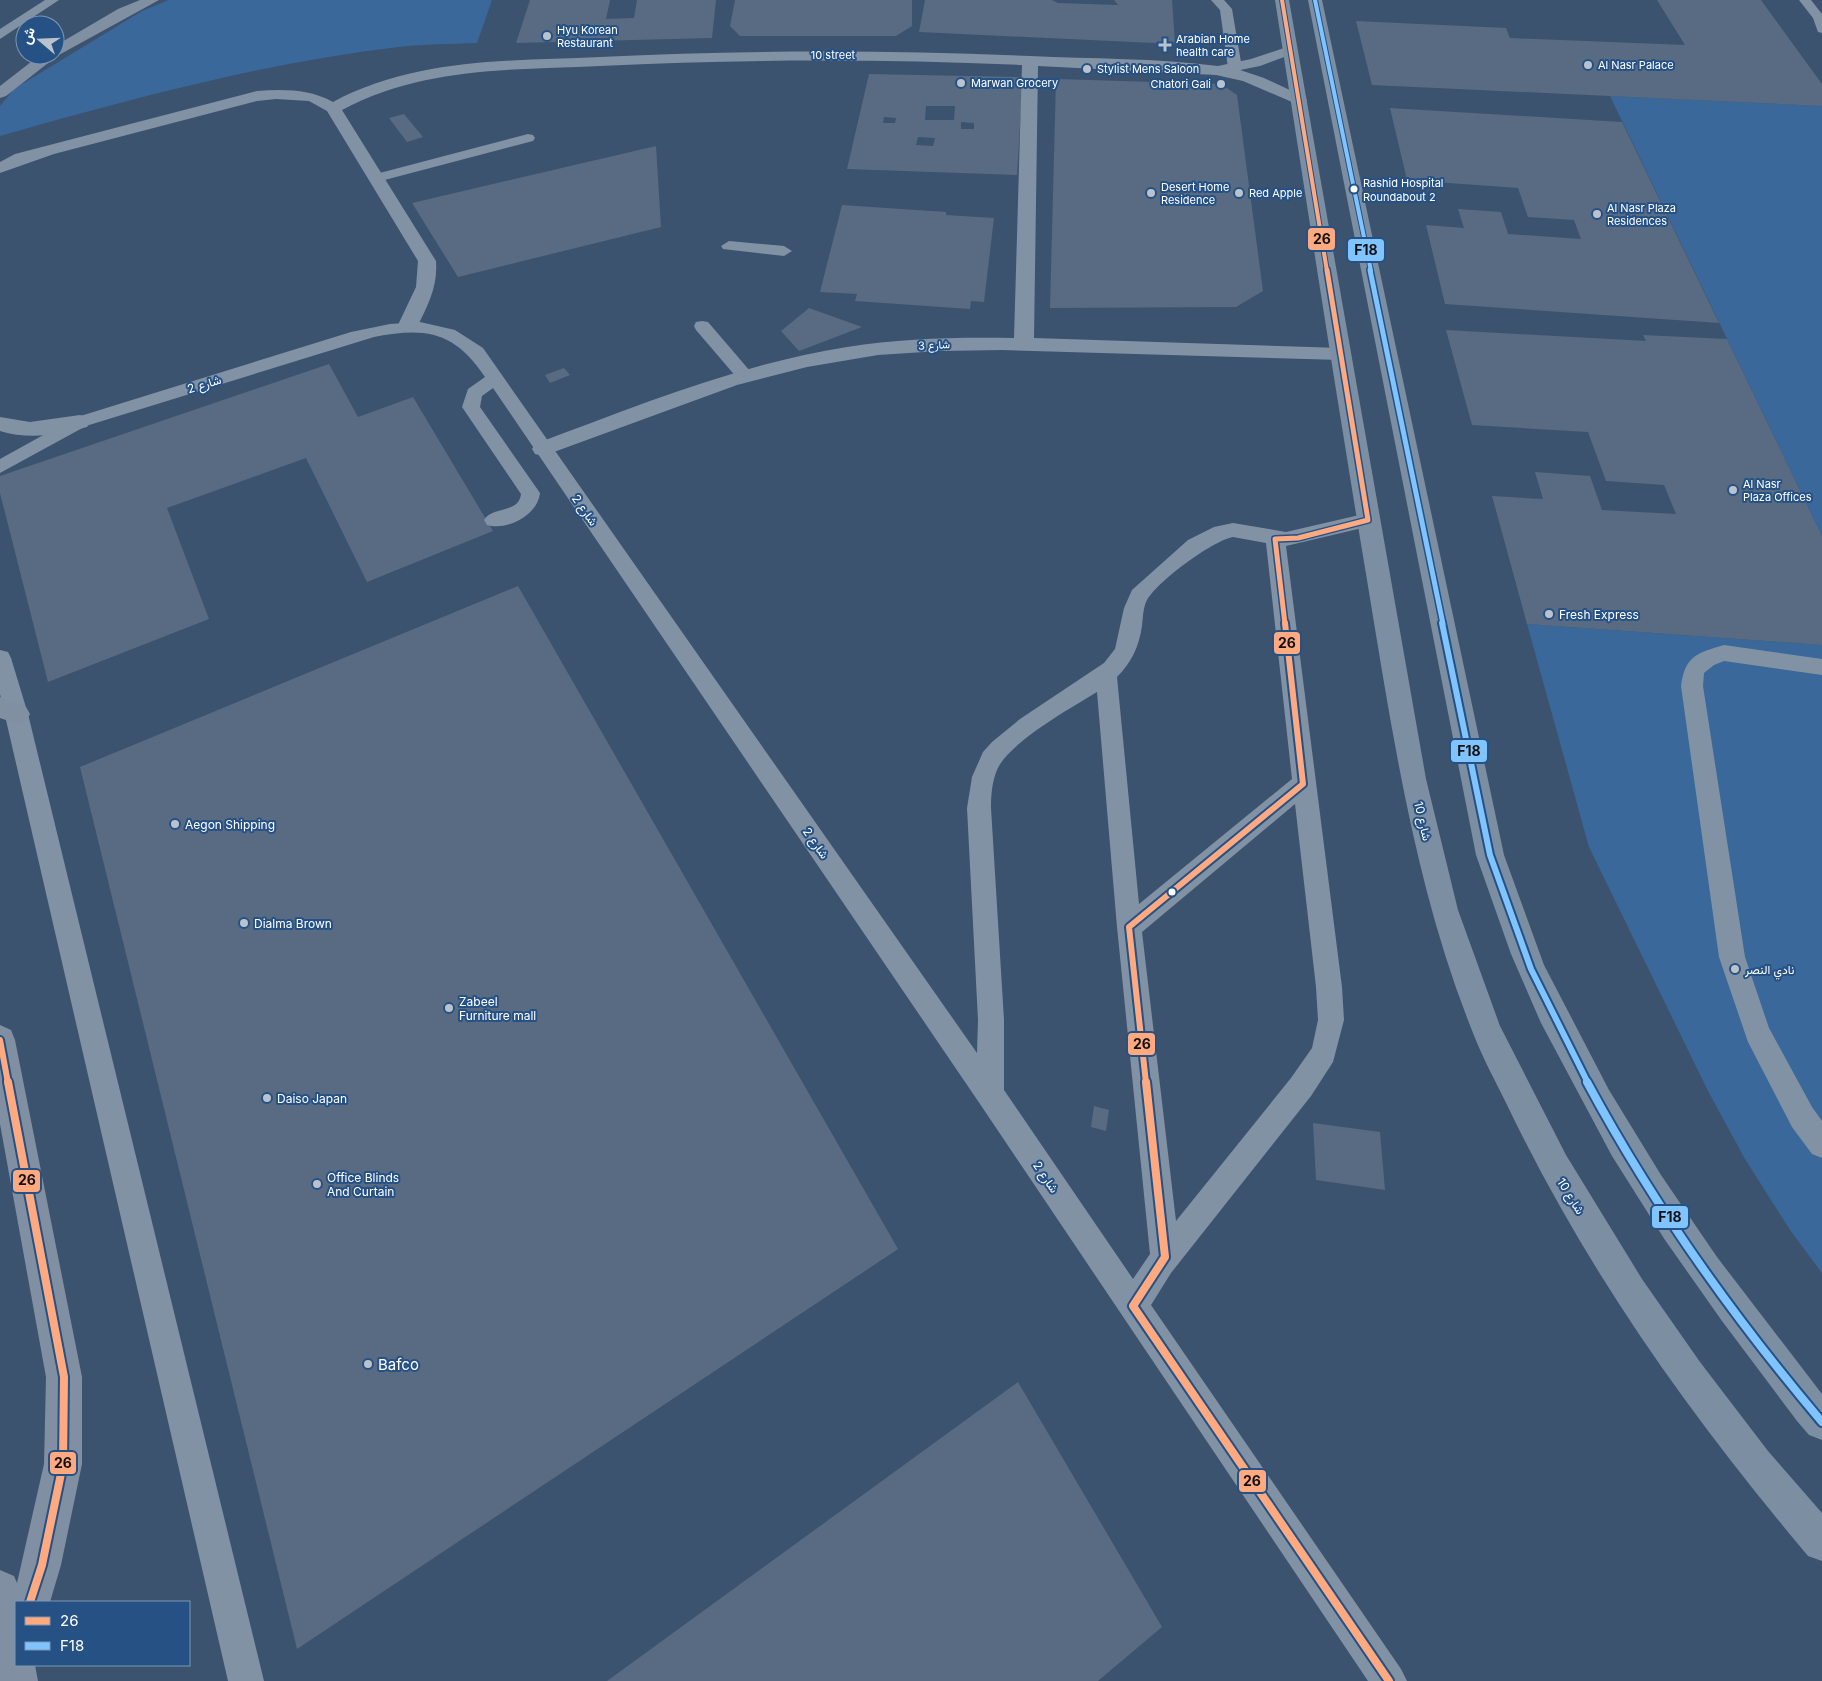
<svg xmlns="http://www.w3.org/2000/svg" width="1822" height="1681" viewBox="0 0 1822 1681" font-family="Inter,Vazirmatn,sans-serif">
  <rect width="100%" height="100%" fill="#3b536f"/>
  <g fill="#3a689b">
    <path d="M169,0H492L477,43C451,44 424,44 398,47C263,63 131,99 0,136V106L14,89L142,11Z"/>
    <path d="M1610,96L1822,106V536Z"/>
    <path d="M1527,624L1822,645V1273L1790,1230L1745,1159L1708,1091L1589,847Z"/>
  </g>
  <g fill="#586b82" fill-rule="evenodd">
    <path d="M530,0H610L606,19L634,18L637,0H716L712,38L516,43Z"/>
    <path d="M735,0H912V26L896,36H740L730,26Z"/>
    <path d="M925,0H1052L1058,3L1118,5L1114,0H1172L1175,44L919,32Z"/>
    <path d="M1657,0H1761L1822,84V106L1372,85L1356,21L1506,28L1510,38L1685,45Z"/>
    <path d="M869,74L1023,77L1017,175L847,169ZM926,106H955L954,120H925ZM884,117L896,118L895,123H883ZM961,122L974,123V129H961ZM918,137L935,138L933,146L916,145Z"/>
    <path d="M1056,79L1221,84L1237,95L1263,291L1236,307L1050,308Z"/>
    <path d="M1390,108L1622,122L1719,323L1445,304L1426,225L1464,228L1458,209L1501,212L1508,234L1581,239L1574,220L1528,217L1518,188L1407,180Z"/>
    <path d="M404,114L423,137L407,142L389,118Z"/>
    <path d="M656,146L661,227L458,277L412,203Z"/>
    <path d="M842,205L946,212V215L994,218L984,302L971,301L970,309L855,301L857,294L820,292Z"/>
    <path d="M809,308L862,327L799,351L781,331Z"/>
    <path d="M1446,330L1646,341L1643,335L1727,339L1822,536V645L1527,624L1492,496L1543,499L1535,472L1590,476L1602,510L1676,514L1664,485L1606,481L1588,432L1472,425Z"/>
    <path d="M329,364L358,417L413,397L493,531L367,582L306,458L167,508L209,619L48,682L0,493V476Z"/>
    <path d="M564,368L570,375L550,383L545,375Z"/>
    <path d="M518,586L898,1249L297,1649L80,767Z"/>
    <path d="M1094,1106L1109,1110L1106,1131L1091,1127Z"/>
    <path d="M1313,1123L1380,1132L1385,1190L1316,1180Z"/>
    <path d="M1018,1382L1162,1627L1098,1681H607Z"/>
  </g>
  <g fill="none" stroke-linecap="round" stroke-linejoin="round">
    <g fill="#8292a5" fill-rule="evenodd">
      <path d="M45,0H59L0,39V29Z"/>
      <path d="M1211,0H1224L1232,9L1242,68L1240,71L1235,72L1228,68L1220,10Z"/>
      <path d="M1799,0H1811L1822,14V33L1818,32L1813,18Z"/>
      <path d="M528,134L533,135L535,138L533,141L377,182L370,178L372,175Z"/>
      <path d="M729,241L784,246L792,251L784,256L723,249L721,246Z"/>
      <path d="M702,321L708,322L750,371L753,375L750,379H738L696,330L694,326L696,322Z"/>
      <path d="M420,322L455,330L483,348L977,1053L978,1020L967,808L972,777L983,752L992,742L1020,719L1104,663L1115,649L1124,608L1132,590L1188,540L1214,527L1233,523L1286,532L1368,513L1375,515L1378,520L1375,525L1286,546L1342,987L1344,1020L1333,1062L1311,1096L1171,1273L1151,1305L1401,1669L1407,1681H1368L980,1104L493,388L482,396L480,407L540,493C538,515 507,531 487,525L484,520C492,506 519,514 521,494L462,407L468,389L485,377C454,331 426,327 374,337L86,426L0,473V459L74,418L351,332L390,324ZM1233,537L1266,543L1292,779L1139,904L1117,677C1131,663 1139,647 1142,626C1143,618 1143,607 1147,600C1158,581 1212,541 1233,537ZM1097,692L1117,927L1150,1254L1133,1279L1004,1090V1020L991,808C991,795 992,782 997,770C1008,743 1071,708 1097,692ZM1295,804L1316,987L1318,1020L1312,1048L1291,1078L1176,1221L1142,932Z"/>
      <path d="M1724,645L1822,659V675L1724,661L1714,665L1704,673L1703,686L1745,957L1769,1028L1812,1107L1822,1121V1158L1812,1154L1792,1127L1748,1042L1719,957L1681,686C1685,656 1697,653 1724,645Z"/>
      <path d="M0,650L8,652L11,658L28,714L264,1681H228L0,694Z"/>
    </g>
    <g fill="#8292a5" fill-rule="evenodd">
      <path d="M1290,46L1295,47L1297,50L1295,53L1260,66L1240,70L1264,78L1305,97L1307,100L1305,103L1299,105L1243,81L1216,75L1038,66L1034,338L1341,348L1348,350L1351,354L1348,358L1341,360L1002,350L940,351L878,355L807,367L737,385L543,456L535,454L532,449L535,444C637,406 739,364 847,347C903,338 959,337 1014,338L1022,65C881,59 740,59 600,66C511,70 422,67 342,110L436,261C438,286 428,305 417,327L414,331H400L397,327L416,287L418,261L327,111L309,101L276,99L257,101L54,154L0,173V162L15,154L257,91C283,89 310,89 333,102C415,58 509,61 600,57C743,50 887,50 1030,56C1092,59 1156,58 1218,66L1251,59Z"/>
      <path d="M80,415L87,417L90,422L87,427C58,435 29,440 0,431V417L30,422Z"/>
    </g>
    <g fill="#7c8ea1" fill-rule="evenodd">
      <path d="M1275,0H1289L1426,779L1458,910L1500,1026L1566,1155L1642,1279L1700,1362L1768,1451L1822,1513V1561L1808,1556C1691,1417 1588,1273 1509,1109C1497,1084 1483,1059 1473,1033C1414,886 1392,730 1366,574C1334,383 1305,191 1275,0Z"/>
      <path d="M1308,0H1322L1504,855L1544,965L1609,1090L1661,1175L1717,1257L1822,1394V1440L1809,1435L1797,1421L1722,1321L1665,1240L1612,1156L1541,1023L1511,954L1476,855Z"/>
    </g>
    <g fill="#818fa2" fill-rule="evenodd">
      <path d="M140,0H159L57,56L6,96L0,98V86L40,55H55V46L118,9Z"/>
      <path d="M0,697L26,707L30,714L26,721L17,724L0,718Z"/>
      <path d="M0,1025L11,1030L15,1040L82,1377V1464L61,1565L50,1602H16V1665H35L38,1681H0V1570L14,1576L17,1583L44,1464L46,1377L0,1124Z"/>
    </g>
    <defs>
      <path id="bus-1-far3" d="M1282,0L1327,271"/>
      <path id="bus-1-far2" d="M1285,624L1275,539L1298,538L1368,520L1327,270"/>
      <g id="bus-1-far1">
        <path d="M0,1040L8,1083"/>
        <path d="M1146,1083L1129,927L1303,784L1285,623"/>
      </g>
      <g id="bus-1">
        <path d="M8,1082L64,1377L63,1464L42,1565L30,1602"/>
        <path d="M1146,1082L1165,1257L1133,1306L1389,1681"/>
      </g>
      <path id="bus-2-far3" d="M1315,0L1371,271"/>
      <path id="bus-2-far2" d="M1370,270L1443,624"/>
      <path id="bus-2-far1" d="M1442,623L1490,855L1531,969L1588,1083"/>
      <path id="bus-2" d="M1587,1082C1652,1203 1734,1318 1822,1422"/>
    </defs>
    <use href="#bus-1-far3" stroke="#255185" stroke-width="6"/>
    <use href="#bus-1-far2" stroke="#255185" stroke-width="8"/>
    <use href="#bus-1-far1" stroke="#255185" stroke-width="10"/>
    <use href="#bus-1" stroke="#255185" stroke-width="12"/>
    <use href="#bus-2-far3" stroke="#255185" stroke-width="6"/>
    <use href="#bus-2-far2" stroke="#255185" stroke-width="8"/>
    <use href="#bus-2-far1" stroke="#255185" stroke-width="10"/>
    <use href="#bus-2" stroke="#255185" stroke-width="12"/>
    <use href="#bus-1-far3" stroke="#ffa980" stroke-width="4"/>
    <use href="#bus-1-far2" stroke="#ffa980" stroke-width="5"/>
    <use href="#bus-1-far1" stroke="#ffa980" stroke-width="6"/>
    <use href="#bus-1" stroke="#ffa980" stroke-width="8"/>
    <use href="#bus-2-far3" stroke="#80c4ff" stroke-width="4"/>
    <use href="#bus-2-far2" stroke="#80c4ff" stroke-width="5"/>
    <use href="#bus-2-far1" stroke="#80c4ff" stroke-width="6"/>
    <use href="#bus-2" stroke="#80c4ff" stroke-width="8"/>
  </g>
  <g fill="#bac3cd" stroke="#255185" stroke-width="2">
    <circle cx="547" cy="36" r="5"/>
    <path d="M1162.5 37.5h5v5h5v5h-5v5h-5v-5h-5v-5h5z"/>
    <circle cx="1588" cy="65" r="5"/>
    <circle cx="1087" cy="69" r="5"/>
    <circle cx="961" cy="83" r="5"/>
    <circle cx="1221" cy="84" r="5"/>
    <circle cx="1151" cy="193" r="5"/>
    <circle cx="1239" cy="193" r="5"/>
    <circle cx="1597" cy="214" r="5"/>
    <circle cx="1733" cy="490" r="5"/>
    <circle cx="1549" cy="614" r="5"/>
    <circle cx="175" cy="824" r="5"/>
    <circle cx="244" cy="923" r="5"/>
    <circle cx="1735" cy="969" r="5"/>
    <circle cx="449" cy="1008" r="5"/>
    <circle cx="267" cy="1098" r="5"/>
    <circle cx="317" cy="1184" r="5"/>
    <circle cx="368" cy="1364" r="5"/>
  </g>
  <g fill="#fff" stroke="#255185" stroke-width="2">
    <circle cx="1354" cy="189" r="4.5"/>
    <circle cx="1172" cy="892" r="4.5"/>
  </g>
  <g text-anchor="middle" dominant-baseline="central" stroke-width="4" stroke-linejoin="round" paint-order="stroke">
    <g font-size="11" fill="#fff" stroke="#255185" text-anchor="start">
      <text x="557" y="30">Hyu Korean<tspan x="557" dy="13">Restaurant</tspan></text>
      <text x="1176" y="39">Arabian Home<tspan x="1176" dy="13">health care</tspan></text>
      <text x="1598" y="65">Al Nasr Palace</text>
      <text x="1097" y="69">Stylist Mens Saloon</text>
      <text x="971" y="83">Marwan Grocery</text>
      <text x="1211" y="84" text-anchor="end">Chatori Gali</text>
      <text x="1161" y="187">Desert Home<tspan x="1161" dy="13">Residence</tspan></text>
      <text x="1249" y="193">Red Apple</text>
      <text x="1607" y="208">Al Nasr Plaza<tspan x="1607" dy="13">Residences</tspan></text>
      <text x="1743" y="484">Al Nasr<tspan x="1743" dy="13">Plaza Offices</tspan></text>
    </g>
    <g font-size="11" fill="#fff" stroke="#255185">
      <text x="833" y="55">10 street</text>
      <text transform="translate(934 345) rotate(-3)">شارع 3</text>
    </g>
    <g font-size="11" fill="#fff" stroke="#255185" text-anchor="start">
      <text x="1363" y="183">Rashid Hospital<tspan x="1363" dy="14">Roundabout 2</tspan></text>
    </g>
    <g font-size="12" fill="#fff" stroke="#255185">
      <text transform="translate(204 384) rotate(-17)">شارع 2</text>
      <text transform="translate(585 510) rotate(55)">شارع 2</text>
      <text transform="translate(1423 821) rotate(77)">شارع 10</text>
      <text transform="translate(816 843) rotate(55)">شارع 2</text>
      <text transform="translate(1046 1177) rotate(56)">شارع 2</text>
      <text transform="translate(1571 1196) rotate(58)">شارع 10</text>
    </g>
    <g font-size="12" fill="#fff" stroke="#255185" text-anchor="start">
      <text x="1559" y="614">Fresh Express</text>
      <text x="185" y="824">Aegon Shipping</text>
      <text x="254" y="923">Dialma Brown</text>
      <text x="1745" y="969">نادي النصر</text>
      <text x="459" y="1001">Zabeel<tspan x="459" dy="14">Furniture mall</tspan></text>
      <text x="277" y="1098">Daiso Japan</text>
      <text x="327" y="1177">Office Blinds<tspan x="327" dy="14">And Curtain</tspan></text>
    </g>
    <g font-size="15" fill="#fff" stroke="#255185" text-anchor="start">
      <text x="378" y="1364">Bafco</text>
    </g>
  </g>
  <g stroke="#255185" stroke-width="2">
    <rect x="1307" y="227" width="29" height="24" rx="5" fill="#ffa980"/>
    <rect x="1347" y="238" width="38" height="24" rx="5" fill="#80c4ff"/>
    <rect x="1273" y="631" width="28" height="24" rx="5" fill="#ffa980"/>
    <rect x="1450" y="739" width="38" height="24" rx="5" fill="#80c4ff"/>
    <rect x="1127" y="1032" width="29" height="24" rx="5" fill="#ffa980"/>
    <rect x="12" y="1169" width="29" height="24" rx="5" fill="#ffa980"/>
    <rect x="1651" y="1205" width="38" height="24" rx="5" fill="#80c4ff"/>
    <rect x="49" y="1451" width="28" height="24" rx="5" fill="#ffa980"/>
    <rect x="1238" y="1469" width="29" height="24" rx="5" fill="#ffa980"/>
  </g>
  <g font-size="14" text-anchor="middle" font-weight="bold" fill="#111">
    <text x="1322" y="244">26</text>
    <text x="1366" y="255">F18</text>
    <text x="1287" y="648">26</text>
    <text x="1469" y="756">F18</text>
    <text x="1142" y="1049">26</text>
    <text x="27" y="1185">26</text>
    <text x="1670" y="1222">F18</text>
    <text x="63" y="1468">26</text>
    <text x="1252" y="1486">26</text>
  </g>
  <rect x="15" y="1601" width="175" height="65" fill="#255185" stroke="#7c97b6"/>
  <rect x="25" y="1617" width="25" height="8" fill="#ffa980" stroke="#7c97b6"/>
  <text x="60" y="1626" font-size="15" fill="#ffffff">26</text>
  <rect x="25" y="1642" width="25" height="8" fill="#80c4ff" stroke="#7c97b6"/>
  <text x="60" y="1651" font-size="15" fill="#ffffff">F18</text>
  <g transform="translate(40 40) rotate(289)"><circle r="24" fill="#255185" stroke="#7c97b6"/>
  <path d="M0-4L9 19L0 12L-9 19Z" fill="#bac3cd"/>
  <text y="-8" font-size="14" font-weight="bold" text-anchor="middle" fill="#ffffff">ش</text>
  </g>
</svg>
